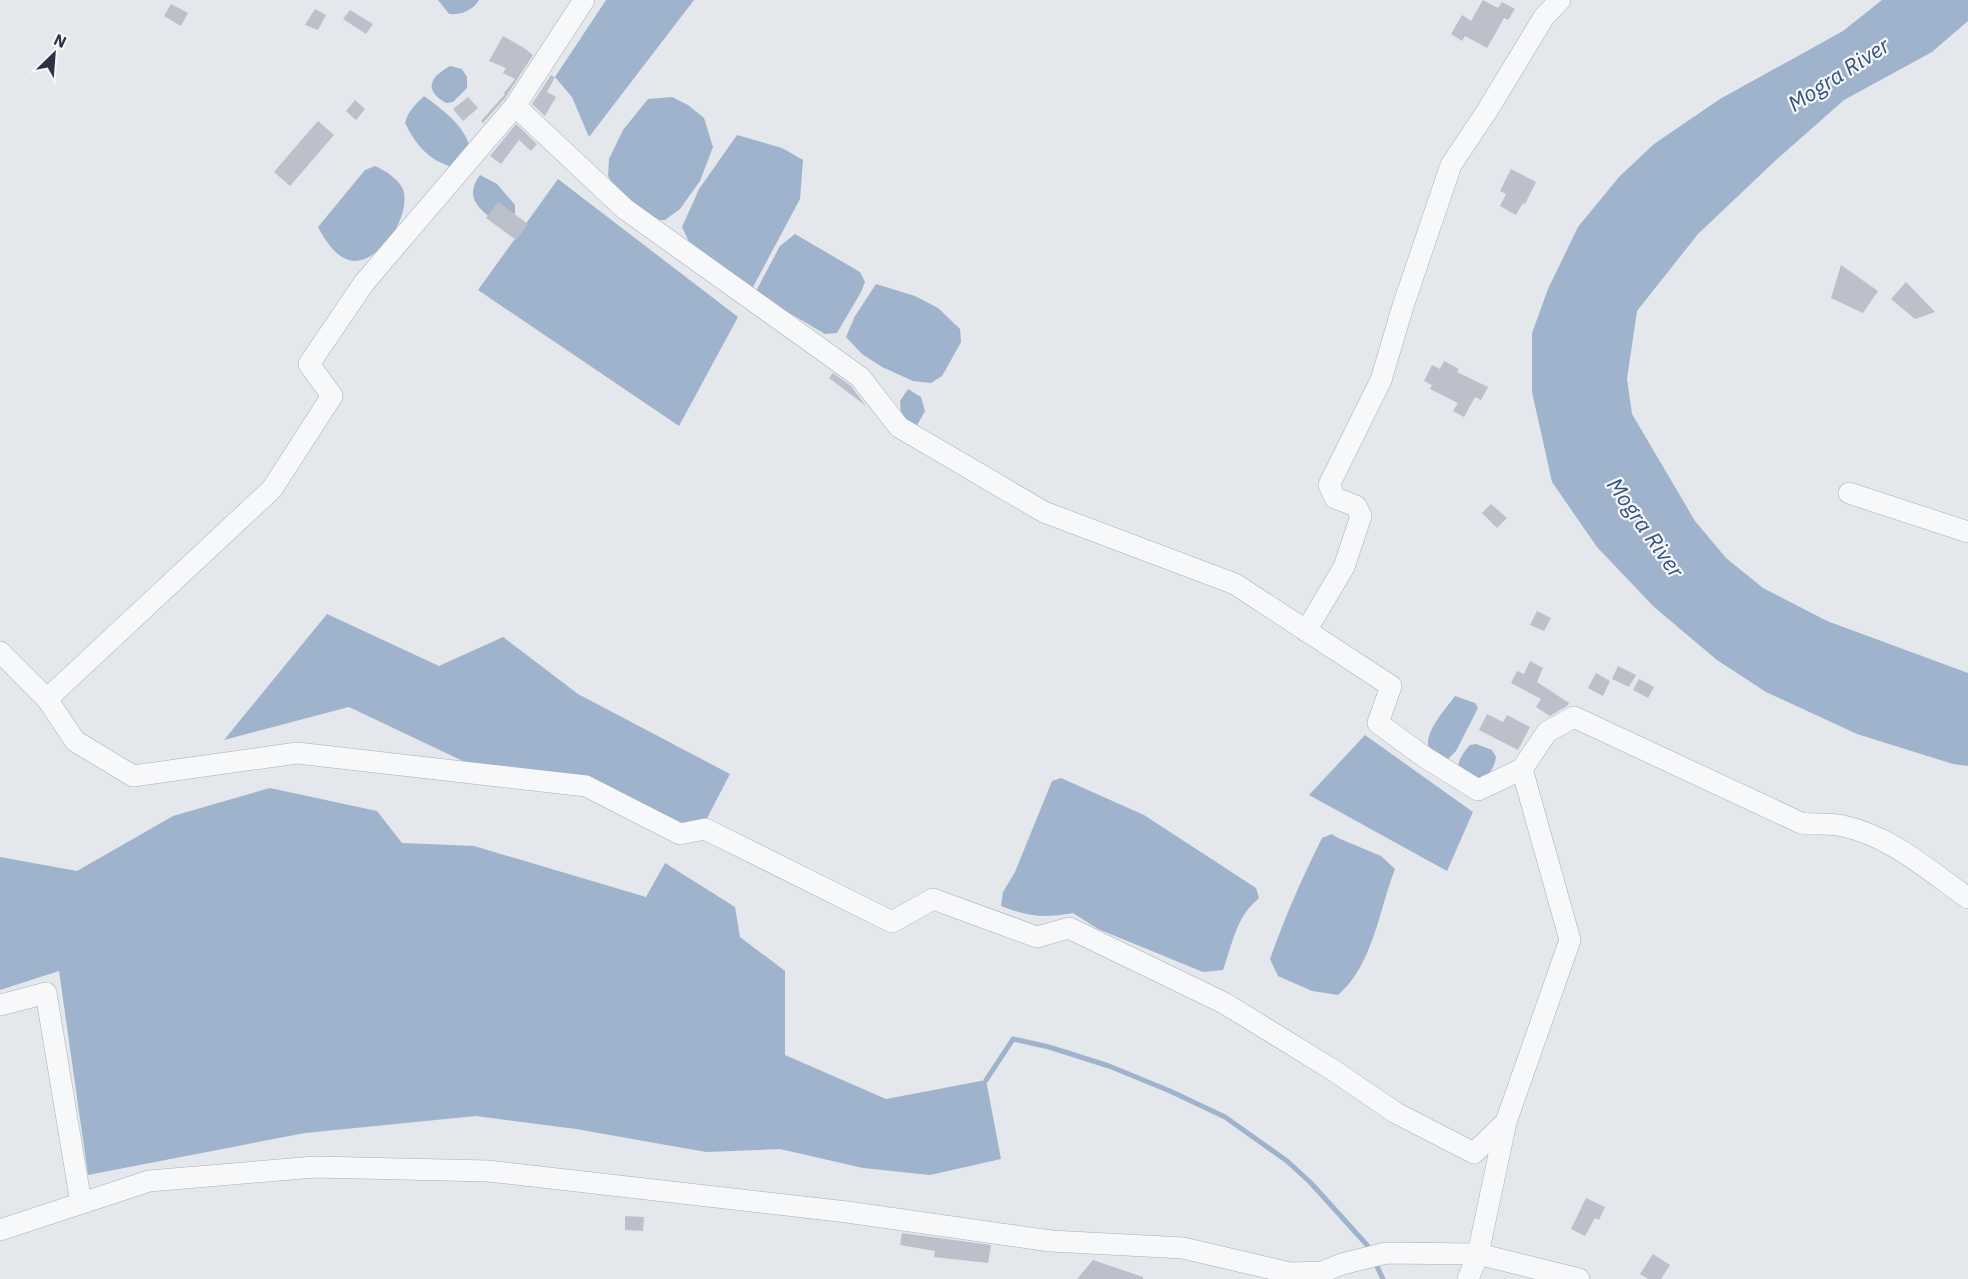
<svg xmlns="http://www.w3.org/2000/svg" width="1968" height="1279" viewBox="0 0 1968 1279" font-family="'IBM Plex Sans',sans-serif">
  <rect width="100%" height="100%" fill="#e4e7ec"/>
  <g fill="#9fb4cc">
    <path d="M438,0H479C472,11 461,15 449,14Z"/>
    <path d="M606,0H694L589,137L572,97L555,77Z"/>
    <path d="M1882,0H1968V21L1932,52L1844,100L1776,160L1698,234L1637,311L1627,379L1632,414L1695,521L1726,558L1763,588L1827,621L1968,673V766L1953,764L1857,734L1766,692L1717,660L1654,607L1597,547L1552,482L1532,392V333L1548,289L1578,227L1619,177L1654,144L1720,99L1843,31Z"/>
    <path d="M450,66L462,69L467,77V88L453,102L446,103C423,90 430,77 450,66Z"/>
    <path d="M424,96C444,111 465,125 471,151L453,167C429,161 416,145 405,123C408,111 415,105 424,96Z"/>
    <path d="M672,97L688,105L704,118L713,147L700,181L680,209L665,220H650L619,195L608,176L609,159L623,130L648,99Z"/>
    <path d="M737,135L782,148L803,160L800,199L753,287L736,280L690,244L682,227L699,189Z"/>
    <path d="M375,166C386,171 402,181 404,193C409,218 381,261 354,261C337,260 325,240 318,227L365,170Z"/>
    <path d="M480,175L497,184L515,205V214L495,221C478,208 464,197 480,175Z"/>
    <path d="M558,179L738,317L679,426L478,290Z"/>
    <path d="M795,234L860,272L865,282L861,292L837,333L825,334L755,293L780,246Z"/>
    <path d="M876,284L915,296L938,308L960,329L961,342L950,362L942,376L931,383L913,381L882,367L862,354L846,337L855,316Z"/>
    <path d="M908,389L921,397L925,411L915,429L901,415L900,401Z"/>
    <path d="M327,614L439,666L503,637L578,694L730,774L705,822H680L561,774L467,763L349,707L224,740Z"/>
    <path d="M1455,696L1475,703L1478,708L1456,751L1446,761C1407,750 1442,714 1455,696Z"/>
    <path d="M1365,735L1473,812L1447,871L1309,795Z"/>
    <path d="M1476,744L1492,750L1496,757C1494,769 1490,775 1478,779L1458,769C1458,759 1464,752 1470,745Z"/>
    <path d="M1061,778L1144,815L1256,888L1259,898C1255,902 1249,907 1246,912C1234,929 1230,951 1223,970L1203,972L1098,929L1073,913C1042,918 1030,917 1001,906L1003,892L1015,872L1052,781Z"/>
    <path d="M270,788L377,811L402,843L474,846L646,897L665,863L735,907L740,937L785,971V1055L886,1099L986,1080L1001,1159L930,1175L863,1168L780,1149L706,1152L576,1129L476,1116L305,1133L88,1175L59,971L0,990V857L77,871L173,816Z"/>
    <path d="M1332,834L1338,838L1381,856L1395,869C1379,910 1373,965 1338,995L1312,991L1278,976L1270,959C1285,917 1302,878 1322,838Z"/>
  </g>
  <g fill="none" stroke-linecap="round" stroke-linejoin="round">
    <g stroke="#9fb4cc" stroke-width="5">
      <path d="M986,1080L1013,1039L1049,1047L1109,1066L1170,1091L1225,1117L1287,1161L1310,1182L1367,1245L1370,1251"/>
      <path d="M1374,1260L1383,1279"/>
    </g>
  </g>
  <g fill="#bbc0ca">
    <path d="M1483,0L1498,8L1502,2L1515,9L1508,20L1504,18L1487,48L1465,36L1462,41L1451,34L1462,15L1471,21Z"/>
    <path d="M171,4L188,13L181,26L164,16Z"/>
    <path d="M315,9L326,15L318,30L305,25Z"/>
    <path d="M350,10L373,24L366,34L343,19Z"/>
    <path d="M503,36L524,48L533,55L505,98L483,123L481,121L505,94L504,93L515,79L503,73L506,68L489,61Z"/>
    <path d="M551,75L555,77L547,92L556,97L545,116L532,104Z"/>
    <path d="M468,97L478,108L463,121L453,109Z"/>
    <path d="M355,100L365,109L356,120L346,111Z"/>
    <path d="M318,121L334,135L290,186L274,172Z"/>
    <path d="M516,124L537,144L531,151L519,140L501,164L490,156Z"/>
    <path d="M1511,169L1536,182L1525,204L1523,203L1516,215L1500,206L1506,194L1500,191Z"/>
    <path d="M498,202L528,224L516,240L486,218Z"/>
    <path d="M1841,265L1878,291L1863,313L1831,298Z"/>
    <path d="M1906,282L1935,312L1915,319L1891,299Z"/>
    <path d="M1444,361L1459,369L1457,372L1488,387L1481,400L1475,397L1464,417L1453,411L1458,403L1430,389L1432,385L1424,381L1432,365L1440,369Z"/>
    <path d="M833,373L851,386L866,406L829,378Z"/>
    <path d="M1491,504L1507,518L1497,528L1482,513Z"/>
    <path d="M1537,611L1551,618L1544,631L1530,625Z"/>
    <path d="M1530,661L1543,668L1537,682L1569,703L1567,706L1550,716L1536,707L1541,699L1511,683L1517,671L1524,674Z"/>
    <path d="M1618,666L1636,675L1629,687L1612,679Z"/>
    <path d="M1596,673L1610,681L1603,696L1588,688Z"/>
    <path d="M1639,679L1654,687L1648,698L1633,690Z"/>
    <path d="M1487,714L1503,722L1507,715L1530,727L1518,750L1479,730Z"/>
    <path d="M1586,1198L1605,1207L1599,1220L1595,1218L1585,1236L1571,1229Z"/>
    <path d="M625,1216L644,1217L643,1231L625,1230Z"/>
    <path d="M902,1233L991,1245L988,1263L934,1257L935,1251L900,1245Z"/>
    <path d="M1653,1254L1670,1265L1661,1279H1648L1640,1274Z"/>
    <path d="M1093,1260L1143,1277V1279H1077Z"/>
  </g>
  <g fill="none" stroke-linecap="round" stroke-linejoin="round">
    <defs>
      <g id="minor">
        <path d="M515,106L584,0"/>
        <path d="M1849,493L1968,532"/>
        <path d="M1306,631L1344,567L1361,516L1356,506L1335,498L1329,485L1381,380L1403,306L1451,165L1487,111L1544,17L1560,0"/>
        <path d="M0,652L47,699L75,741L133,776L297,753L586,786L680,834L705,829L892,922L933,899L1037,937L1069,928L1224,1003L1333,1070L1396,1113L1474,1153L1506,1122L1478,1254L1468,1279"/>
        <path d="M47,699L272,489L332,396L309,364L364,283L515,106L625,209L860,377L899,427L1044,512L1235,584L1391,686L1378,723L1423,756L1478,790L1522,769L1570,940L1506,1122"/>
        <path d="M1522,769L1547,732L1574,717L1801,823C1814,825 1831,823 1843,826C1891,836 1929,871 1968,898"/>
        <path d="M0,1005L46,993L81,1203"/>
        <path d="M0,1230L149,1181L315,1167L488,1171L847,1212L1051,1241L1183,1248L1290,1273L1322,1272L1342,1264L1386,1253L1478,1254L1579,1279"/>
      </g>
    </defs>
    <use href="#minor" stroke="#a9aeb7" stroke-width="22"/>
    <use href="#minor" stroke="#f7f8fa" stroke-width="21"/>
  </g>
  <g text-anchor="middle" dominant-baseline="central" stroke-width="4.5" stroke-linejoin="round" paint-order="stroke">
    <g font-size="22" font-style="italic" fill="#34527a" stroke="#f4f6f9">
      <text transform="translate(1838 74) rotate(-33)">Mogra River</text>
      <text transform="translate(1646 527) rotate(55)">Mogra River</text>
    </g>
  </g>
  <g transform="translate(54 54) rotate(25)" stroke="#f4f6f9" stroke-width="4.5" paint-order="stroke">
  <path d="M0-4.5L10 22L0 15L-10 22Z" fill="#2b3445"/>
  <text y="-9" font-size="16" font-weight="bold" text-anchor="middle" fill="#2b3445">N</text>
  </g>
</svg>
